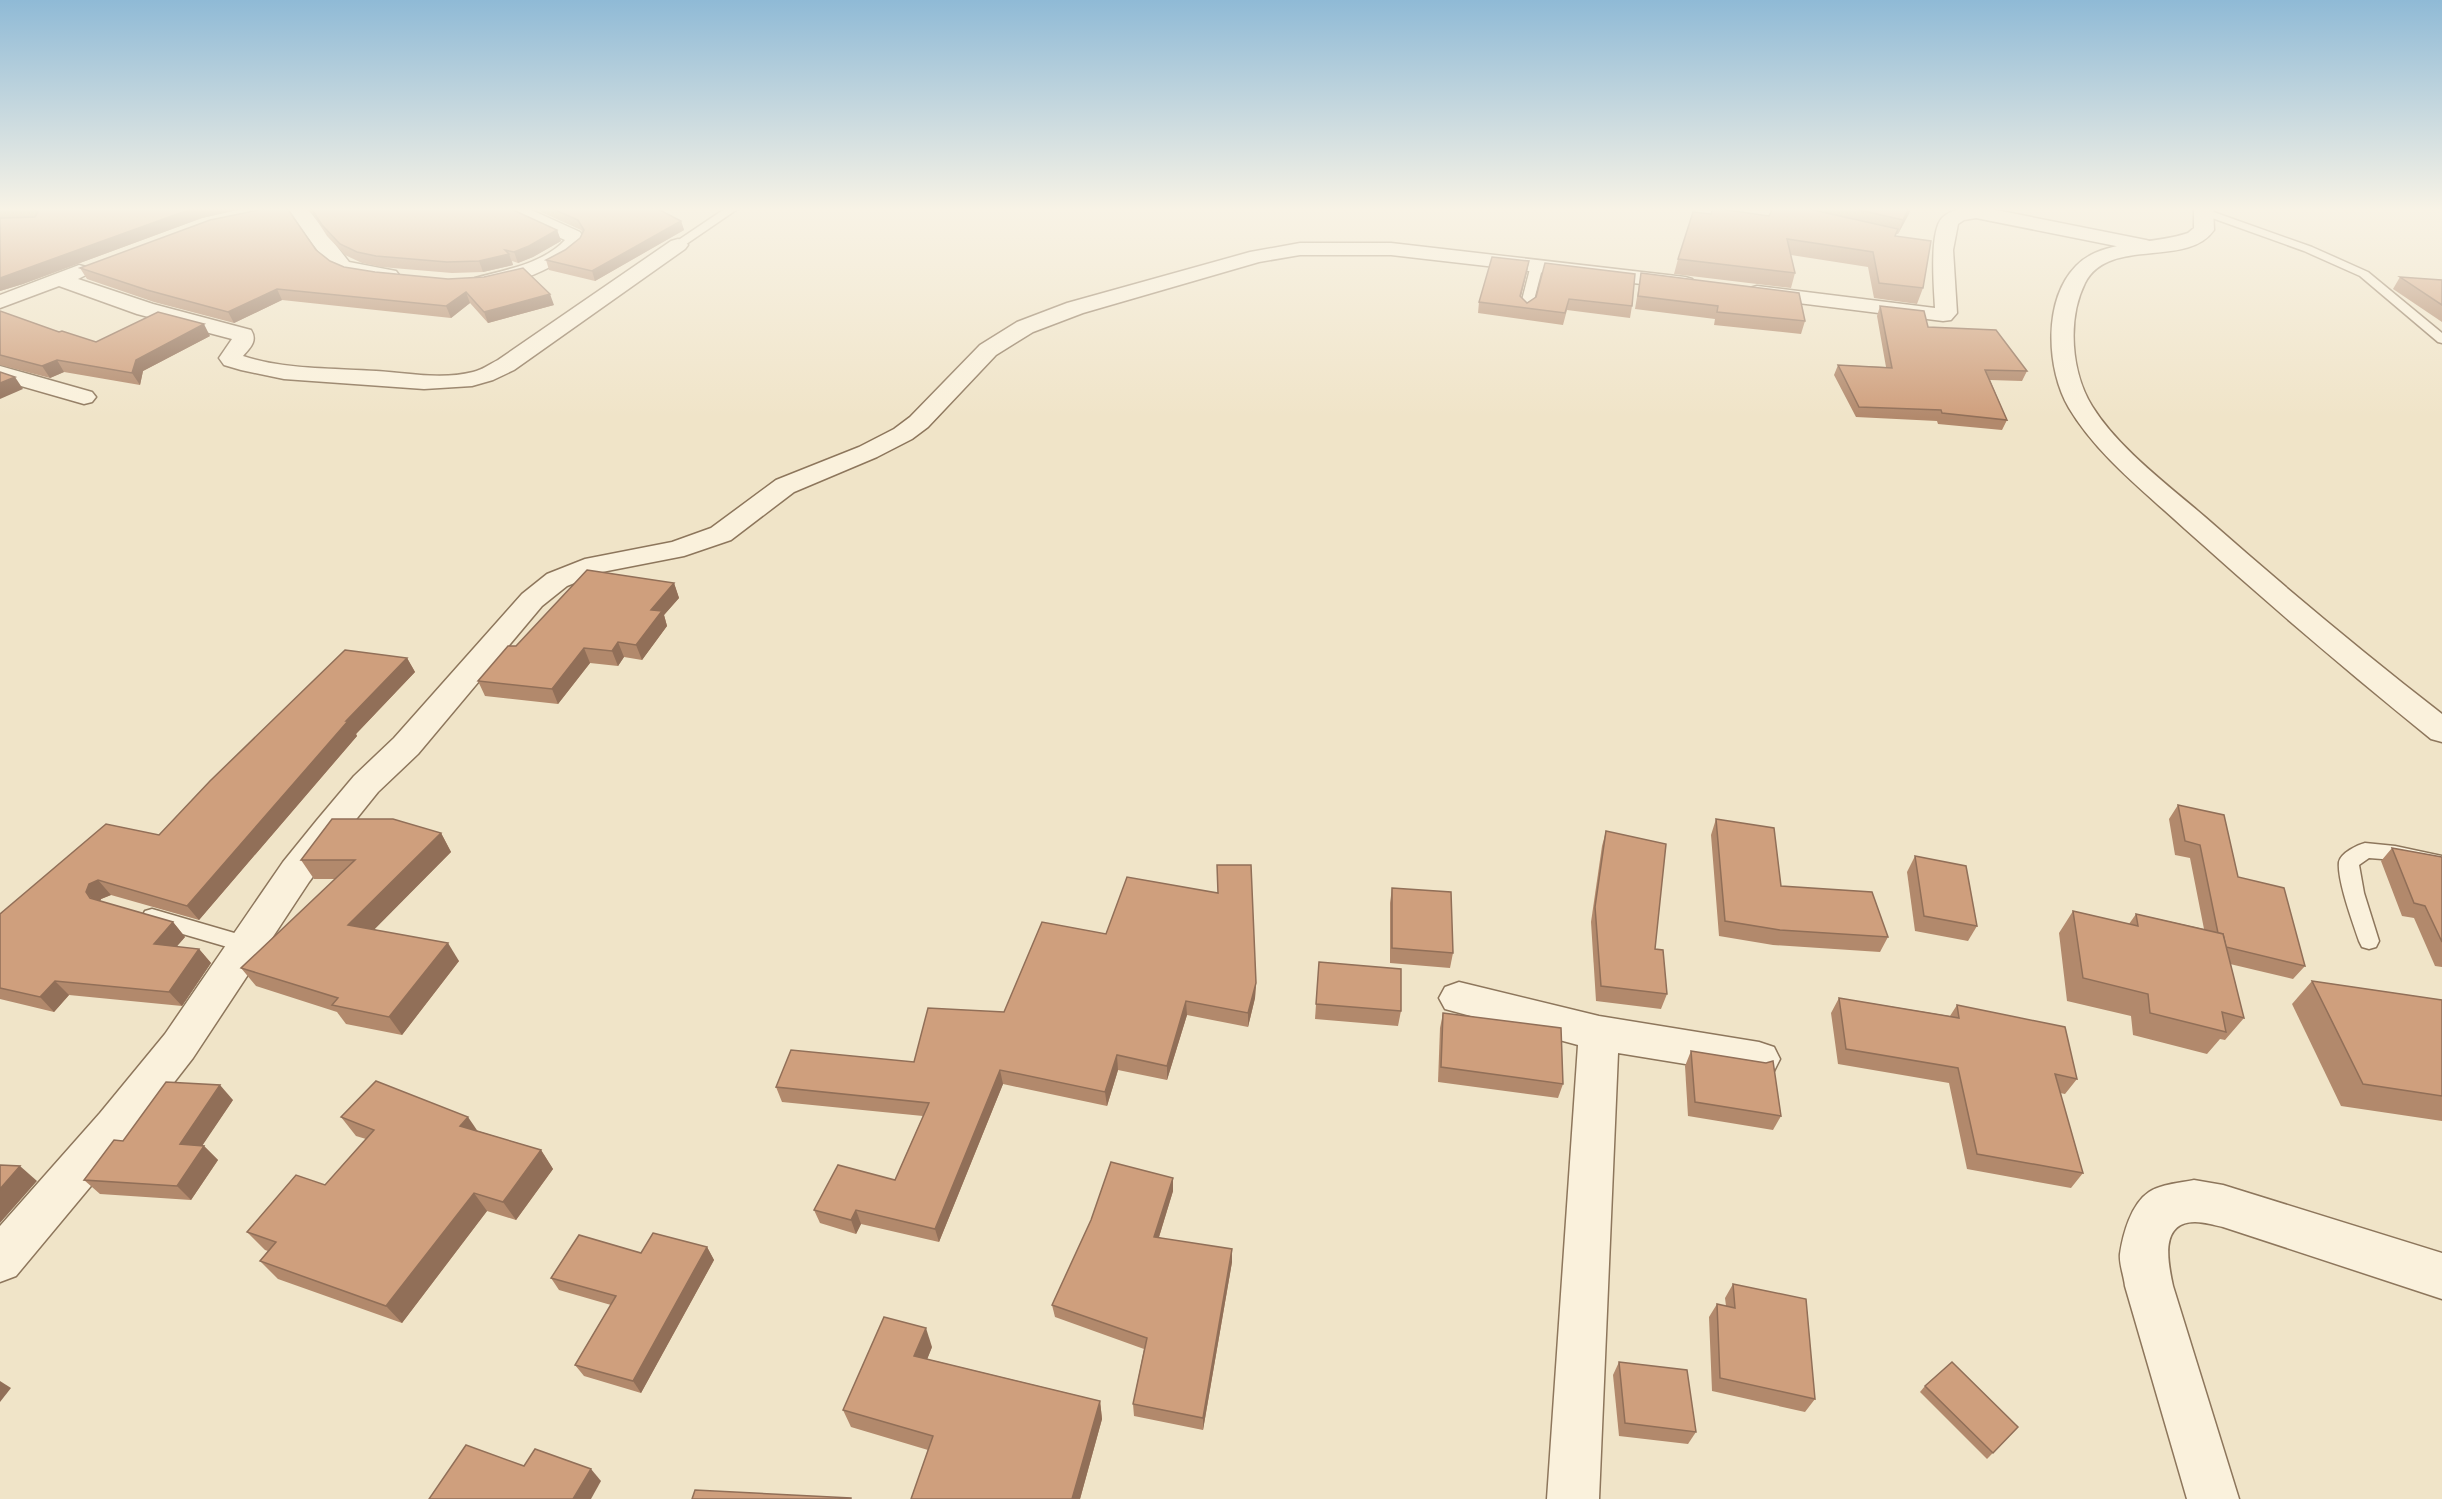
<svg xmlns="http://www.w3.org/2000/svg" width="2442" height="1499" viewBox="0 0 2442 1499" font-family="Bitter,serif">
  <rect width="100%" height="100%" fill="#f0e4c8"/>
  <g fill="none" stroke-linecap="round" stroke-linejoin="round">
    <defs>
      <g id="service">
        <path d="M726,208H739L682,247H674V243Z"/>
        <path d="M2205,209L2312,247L2368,272L2442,333V343L2438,342L2360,276L2304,251L2201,214L2200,212Z"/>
        <path d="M1537,262L1543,265L1532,308L1526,312L1522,310L1520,308L1531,265Z"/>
        <path d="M2365,843L2395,846L2442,856V870L2395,860L2369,858L2359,865L2364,893L2379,941L2376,947L2369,949L2362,947L2359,941C2353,923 2337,880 2339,862C2341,853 2357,845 2365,843Z"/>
        <path d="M152,909L255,939L258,945L255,951L248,953L145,923L142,917L145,911Z"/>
      </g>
      <g id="minor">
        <path d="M288,208H307L349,262L396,271L399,275L396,279C384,282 342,277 333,268C316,251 301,228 288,208Z"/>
        <path d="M501,208H527L580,232L585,241C570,263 501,293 475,286L472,282L475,278C504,270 543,264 565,240L503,212Z"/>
        <path d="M1964,208H1986L2146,240L2153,242L2156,246L2153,250L2146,252L1976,218L1964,220L1958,224L1953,250L1957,313L1951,320L1943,321L1757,298L1750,296L1746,292L1750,288L1757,286L1935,308C1934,288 1929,232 1942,218C1948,212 1955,210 1964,208Z"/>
        <path d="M678,239L685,241L688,245L685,249L514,370L493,380L472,386L424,389L284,379L241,370L224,365L219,358L232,339L137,314L59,286L0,308V295L79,265L86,267L89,271L86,275L78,279L153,304L251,330C258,341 250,348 243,356C286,370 332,368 376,371C407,373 442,380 473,372C482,370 490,364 498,360L671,241Z"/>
        <path d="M1300,243H1391L1685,277L1692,279L1695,283L1692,287L1685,289L1391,255H1300L1259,262L1083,313L1033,332L996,355L928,427L912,439L877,457L794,492L731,540L684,556L602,572L567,586L542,606L418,754L378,792L341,838L309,882L193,1058L130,1139L16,1276L0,1282V1226L100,1113L165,1034L283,862L317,820L354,776L394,738L522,594L547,574L585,559L672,542L711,528L776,480L859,447L894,429L910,417L980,345L1017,322L1067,303L1250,252Z"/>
        <path d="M0,366L92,392L96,397L92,402L84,404L0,380Z"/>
        <path d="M1459,982L1599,1016L1759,1042L1774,1047L1780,1059L1774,1071L1759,1076L1618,1053L1599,1499H1547L1578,1045L1445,1009L1439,998L1445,987Z"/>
        <path d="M2194,1180L2223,1185L2442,1253V1299L2223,1227C2214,1225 2204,1222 2195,1222C2159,1222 2168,1263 2173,1286L2239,1499H2187L2125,1286C2124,1276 2119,1264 2120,1254C2123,1234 2131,1204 2149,1192C2161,1184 2180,1183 2194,1180Z"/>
      </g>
      <path id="tertiary" d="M2194,208H2213L2214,230C2187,269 2109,236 2085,283C2067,319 2071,372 2092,406C2118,448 2168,485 2205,517C2282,585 2361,651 2442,714V742L2431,739C2347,671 2265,601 2185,529C2145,492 2097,455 2069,408C2046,369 2043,300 2076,266C2101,239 2155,245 2188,233L2194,228Z"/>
    </defs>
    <use href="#service" stroke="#8d765c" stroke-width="3"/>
    <use href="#minor" stroke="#8d765c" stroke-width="3"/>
    <use href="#tertiary" stroke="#8d765c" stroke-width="3"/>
    <use href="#service" fill="#faf1dc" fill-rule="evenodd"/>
    <use href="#minor" fill="#faf1dc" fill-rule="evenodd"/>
    <use href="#tertiary" fill="#faf1dc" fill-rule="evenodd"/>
  </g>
  <g fill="#b2896c">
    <path d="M0,208H246L202,218L23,284L0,291Z"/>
    <path d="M309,208H509L557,230L561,241L533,257L518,263L512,261L513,265L483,272L452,273L381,267L362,263L345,255L327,236Z"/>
    <path d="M540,208H656L681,221L684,230L595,281L549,270L546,260L565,250L580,238L583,233L581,230L541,212Z"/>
    <path d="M1773,208H1911L1898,234H1896V236L1923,288L1917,304L1874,298L1868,267L1791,255L1795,273L1791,288L1674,274L1678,259L1711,214L1769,216Z"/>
    <path d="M316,250L330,261L344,267L554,305L488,323L470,303L451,318L282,300L234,323L154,302L87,279L80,268Z"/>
    <path d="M1545,263L1632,306L1630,318L1567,310L1563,325L1478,313L1479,302L1527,272L1521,297L1527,303L1536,297Z"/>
    <path d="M1641,273L1805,321L1801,334L1714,325L1715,319L1635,309Z"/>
    <path d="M2400,277L2442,280V322L2393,289Z"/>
    <path d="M1880,306L2027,371L2022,381L1990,380L2007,420L2002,430L1938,424L1937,421L1856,417L1834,375L1838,365L1886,367L1877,316Z"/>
    <path d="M0,311L59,332L96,342L210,336L143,371L140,385L64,372L50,378L0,365Z"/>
    <path d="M674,583L679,598L664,615L667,626L642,660L624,657L618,666L590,663L558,704L485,696L478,681L516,646Z"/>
    <path d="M407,658L415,672L356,734L357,736L199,920L111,895L101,899L100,901L173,922L185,937L176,947L199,949L211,963L182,1006L69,995L54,1012L0,999V914L159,835Z"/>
    <path d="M2178,805L2238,877L2305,966L2293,979L2230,964L2244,1018L2225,1040L2220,1039L2207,1054L2133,1035L2131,1016L2067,1001L2059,933L2073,911L2129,924L2136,914L2204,929L2190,858L2175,855L2169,819Z"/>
    <path d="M1716,819L1781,886L1888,937L1880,952L1773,945L1719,936L1711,835Z"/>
    <path d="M1606,831L1667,994L1661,1009L1596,1001L1591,922L1602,846Z"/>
    <path d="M441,833L451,852L374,929L459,961L402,1035L346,1024L337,1012L256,986L241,968L336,879H314L301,860Z"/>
    <path d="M2392,848L2442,857V967L2435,966L2414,918L2402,916L2381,861Z"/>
    <path d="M1915,856L1977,926L1968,941L1915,931L1907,872Z"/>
    <path d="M1392,888L1453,953L1450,968L1390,963V903Z"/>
    <path d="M1319,962L1401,1011L1398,1026L1315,1019Z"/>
    <path d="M2312,981L2442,1000V1121L2341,1106L2292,1004Z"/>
    <path d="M1256,983L1255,998L1248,1027L1187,1015L1167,1080L1118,1070L1107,1106L1003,1084L939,1242L861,1224L856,1234L820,1223L814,1210L895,1180L923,1116L782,1102L776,1087L914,1062L1004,1012Z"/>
    <path d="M1839,998L1950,1016L1957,1005L2077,1079L2065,1094L2060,1093L2083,1173L2071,1188L1967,1169L1949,1083L1838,1064L1831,1013Z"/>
    <path d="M1443,1013L1563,1084L1558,1098L1438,1082L1440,1028Z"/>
    <path d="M1691,1051L1766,1063L1781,1116L1773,1130L1688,1116L1685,1066Z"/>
    <path d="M233,1100L202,1145L204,1146L218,1160L191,1200L100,1194L84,1180L123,1141Z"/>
    <path d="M341,1117L478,1131L541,1150L553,1169L516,1220L487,1211L402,1323L278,1279L260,1261L268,1251L265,1250L247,1232L325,1185L366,1139L356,1136Z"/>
    <path d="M1173,1178V1191L1159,1237L1232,1262L1203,1430L1134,1416L1133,1404L1144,1349L1055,1317L1052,1305Z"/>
    <path d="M707,1247L714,1260L641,1393L584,1376L575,1365L611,1305L559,1290L551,1278L641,1253Z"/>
    <path d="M1733,1284L1815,1399L1805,1412L1712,1391L1709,1317L1717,1304L1726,1306L1725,1298Z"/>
    <path d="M932,1347L927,1359L1100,1401L1102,1419L1080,1499H911L928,1450L851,1427L843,1410Z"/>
    <path d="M1619,1362L1696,1432L1688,1444L1619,1436L1613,1375Z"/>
    <path d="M1925,1386L2018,1427L1987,1459L1920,1392Z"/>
  </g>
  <g fill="#916f58">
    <path d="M194,208H246L202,218L23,284L0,291V278Z"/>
    <path d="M1909,208H1911L1909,214L1898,234L1903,220Z"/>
    <path d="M681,221L684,230L595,281L592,271Z"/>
    <path d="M557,230L561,241L533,257L518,263L514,252Z"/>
    <path d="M509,254L513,265L483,272L479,261Z"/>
    <path d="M1529,261L1527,272L1518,307L1520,296Z"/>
    <path d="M277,289L282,300L234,323L228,312Z"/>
    <path d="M466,292L470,303L451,318L446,306Z"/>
    <path d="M550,294L554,305L488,323L484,312Z"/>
    <path d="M204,324L210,336L143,371L140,385L132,373L136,360Z"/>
    <path d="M57,360L64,372L50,378L42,366Z"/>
    <path d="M15,377L23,389L0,399V383Z"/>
    <path d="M674,583L679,598L664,615L667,626L642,660L636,645L651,610Z"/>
    <path d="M618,642L624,657L618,666L612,651Z"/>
    <path d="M584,648L590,663L558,704L552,689Z"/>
    <path d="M407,658L415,672L356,734L357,736L199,920L187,906L346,721Z"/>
    <path d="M441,833L451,852L361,943L348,925Z"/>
    <path d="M98,880L111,895L101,899L98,906L86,892L89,884Z"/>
    <path d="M173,922L185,937L166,959L154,944Z"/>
    <path d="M448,943L459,961L402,1035L389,1017Z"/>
    <path d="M199,949L211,963L182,1006L169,992Z"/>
    <path d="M55,981L69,995L54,1012L40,997Z"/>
    <path d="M1256,983L1255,998L1248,1027V1013Z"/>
    <path d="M1186,1001L1187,1015L1167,1080V1066Z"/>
    <path d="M1117,1055L1118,1070L1107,1106L1105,1092Z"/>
    <path d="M1000,1070L1003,1084L939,1242L935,1229Z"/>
    <path d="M220,1085L233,1100L194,1158L180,1144Z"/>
    <path d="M468,1117L481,1136L460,1126Z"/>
    <path d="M204,1146L218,1160L191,1200L177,1186Z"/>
    <path d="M541,1150L553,1169L516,1220L503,1202Z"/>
    <path d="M20,1166L37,1181L0,1223V1189Z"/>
    <path d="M1173,1178V1191L1155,1250L1154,1237Z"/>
    <path d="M474,1193L487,1211L402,1323L386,1306Z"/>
    <path d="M856,1210L861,1224L856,1234L851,1220Z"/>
    <path d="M707,1247L714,1260L641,1393L633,1381Z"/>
    <path d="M1232,1249V1262L1203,1430V1418Z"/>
    <path d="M926,1328L932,1347L921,1375L914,1356Z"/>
    <path d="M0,1381L11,1388L0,1402Z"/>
    <path d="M1100,1401L1102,1419L1080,1499H1072Z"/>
    <path d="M591,1469L601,1481L591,1499H573Z"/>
  </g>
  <g fill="#cf9f7d" stroke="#916f58" stroke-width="1.5">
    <path d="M33,208H194L0,278V218L35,217L38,212Z"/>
    <path d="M268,208H287L316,250L330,261L344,267L375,272L448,279L484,277L523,268L550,294L484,312L466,292L446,306L277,289L228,312L147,290L80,268L210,220Z"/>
    <path d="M311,208H509L557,230L529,246L514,252L505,250L509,254L479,261L447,262L376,256L357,252L340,244L322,225Z"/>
    <path d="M551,208H656L681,221L592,271L546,260L565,250L580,238L584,230L578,220Z"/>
    <path d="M1713,208L1769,216L1773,208H1804L1898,229L1895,236L1931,241L1923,288L1879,283L1873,252L1787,239L1795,273L1678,259L1693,212L1711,214Z"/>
    <path d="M1851,208H1909L1903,220Z"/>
    <path d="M1492,257L1529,261L1520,296L1527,303L1536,297L1545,263L1635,274L1632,306L1569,299L1565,313L1479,302Z"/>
    <path d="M1641,273L1799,293L1805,321L1717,312L1718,306L1638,296Z"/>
    <path d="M2400,277L2442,280V305Z"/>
    <path d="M1880,306L1924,311L1928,327L1996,330L2027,371L1985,370L2007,420L1942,413L1941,410L1859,407L1838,365L1892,368Z"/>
    <path d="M0,311L59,332L62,331L96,342L158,312L204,324L136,360L132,373L57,360L42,366L0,355Z"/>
    <path d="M0,372L15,377L0,383Z"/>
    <path d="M587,570L674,583L651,610L662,611L636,645L618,642L612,651L584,648L552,689L478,681L508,646H516Z"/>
    <path d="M345,650L407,658L346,721H348L187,906L98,880L89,884L86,892L90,898L173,922L154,944L199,949L169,992L55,981L40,997L0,988V914L106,824L159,835L210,781Z"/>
    <path d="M2178,805L2224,815L2238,877L2284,888L2305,966L2226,947L2223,934L2218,933L2200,845L2185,841Z"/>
    <path d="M332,819H393L441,833L348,925L448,943L389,1017L332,1005L338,998L241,968L355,860H301Z"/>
    <path d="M1716,819L1774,828L1781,886L1872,892L1888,937L1780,930L1725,921Z"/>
    <path d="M1606,831L1666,844L1655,949L1663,950L1667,994L1601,986L1595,907Z"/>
    <path d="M2392,848L2442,857V942L2425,906L2414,903Z"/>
    <path d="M1915,856L1966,866L1977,926L1924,916Z"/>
    <path d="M1217,865H1251L1256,983L1248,1013L1186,1001L1167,1066L1117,1055L1105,1092L1000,1070L935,1229L856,1210L851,1220L814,1210L838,1165L895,1180L929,1103L776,1087L791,1050L914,1062L928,1008L1004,1012L1042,922L1106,934L1127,877L1218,893Z"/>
    <path d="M1392,888L1451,892L1453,953L1392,948Z"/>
    <path d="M2073,911L2138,926L2136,914L2223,934L2244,1018L2222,1012L2226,1032L2150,1013L2148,994L2083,978Z"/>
    <path d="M1319,962L1401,969V1011L1316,1004Z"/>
    <path d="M2312,981L2442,1000V1096L2363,1084Z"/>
    <path d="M1839,998L1959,1018L1957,1005L2065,1027L2077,1079L2055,1074L2083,1173L1977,1154L1958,1068L1846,1049Z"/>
    <path d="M1443,1013L1561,1028L1563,1084L1441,1067Z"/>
    <path d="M1691,1051L1766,1063L1773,1061L1781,1116L1695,1102Z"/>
    <path d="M376,1081L468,1117L460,1126L541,1150L503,1202L474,1193L386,1306L260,1261L276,1242L247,1232L296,1175L325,1185L374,1130L341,1117Z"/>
    <path d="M166,1082L220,1085L180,1144L204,1146L177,1186L84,1180L114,1140L123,1141Z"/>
    <path d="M1111,1162L1173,1178L1154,1237L1232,1249L1203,1418L1133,1404L1147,1338L1052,1305L1091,1220Z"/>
    <path d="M0,1165L20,1166L0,1189Z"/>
    <path d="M653,1233L707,1247L633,1381L575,1365L616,1296L551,1278L579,1235L641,1253Z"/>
    <path d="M1733,1284L1806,1299L1815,1399L1720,1378L1717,1304L1735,1308Z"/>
    <path d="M884,1317L926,1328L914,1356L1100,1401L1072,1499H911L933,1436L843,1410Z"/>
    <path d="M1619,1362L1687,1370L1696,1432L1625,1423Z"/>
    <path d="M1952,1362L2018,1427L1993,1453L1925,1386Z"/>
    <path d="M466,1445L524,1466L535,1449L591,1469L573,1499H429Z"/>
    <path d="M695,1490L851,1498V1499H692Z"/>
  </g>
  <linearGradient id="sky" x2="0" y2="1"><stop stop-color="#8fbad6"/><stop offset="0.5" stop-color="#f8f3e6"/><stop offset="1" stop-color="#f8f3e6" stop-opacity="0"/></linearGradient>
  <rect width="2442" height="418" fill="url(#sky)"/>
</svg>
